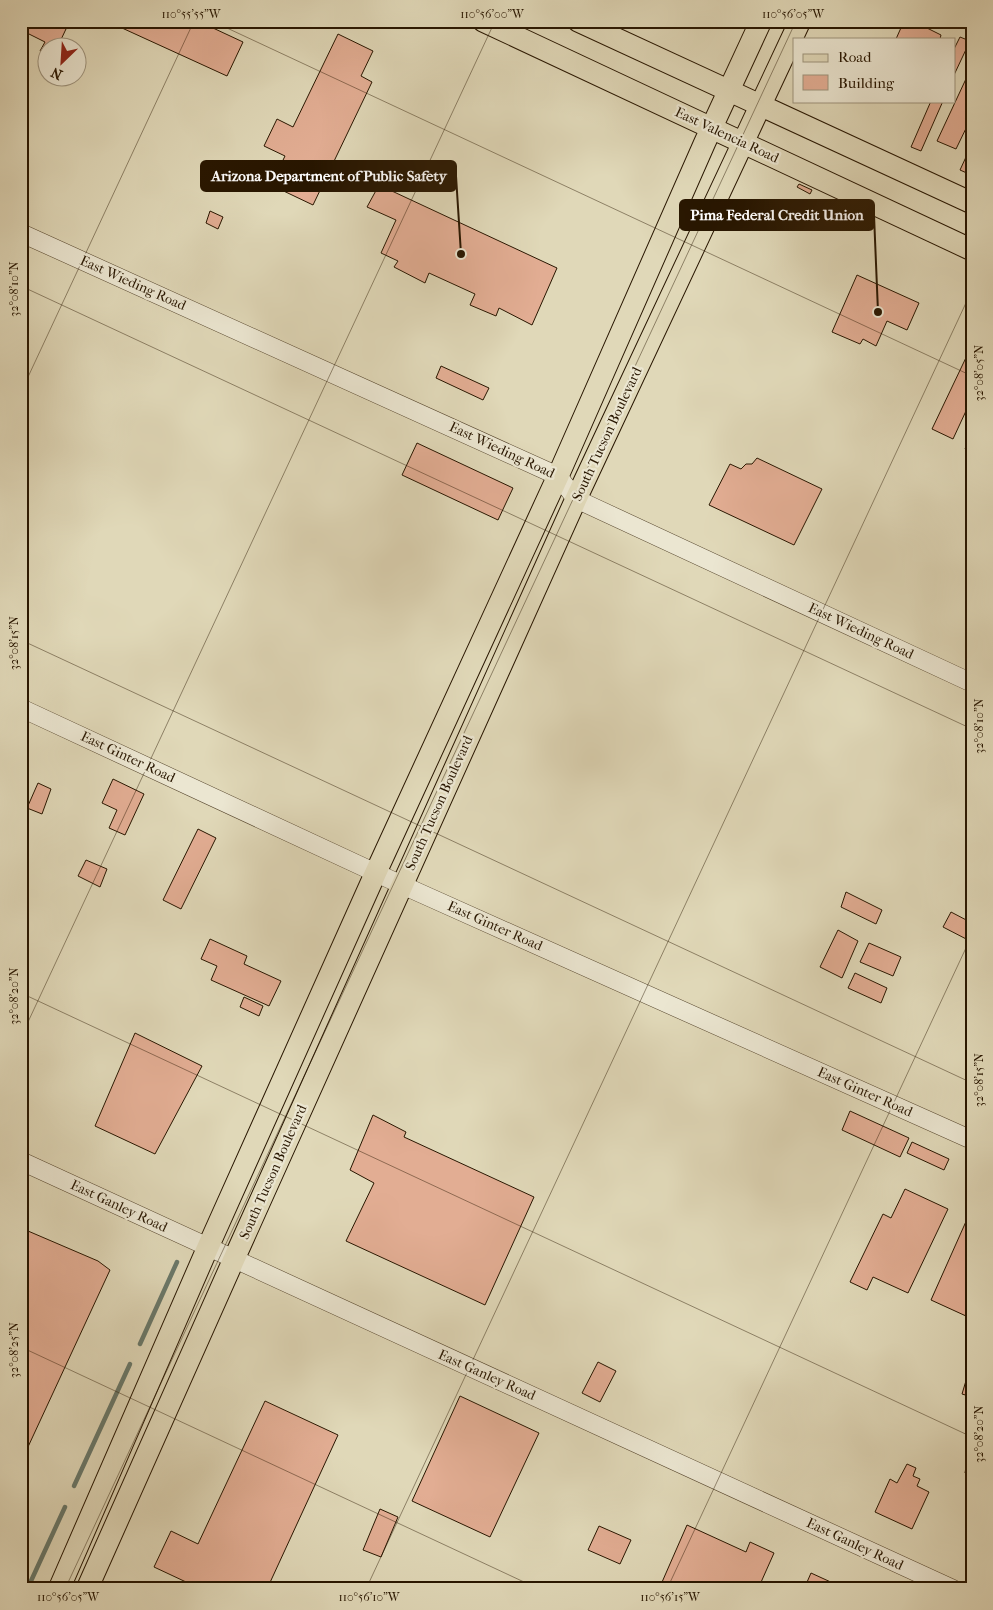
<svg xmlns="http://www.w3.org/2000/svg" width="993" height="1610" viewBox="0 0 993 1610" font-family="'IM FELL French Canon',serif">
  <rect width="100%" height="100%" fill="#e0d8b8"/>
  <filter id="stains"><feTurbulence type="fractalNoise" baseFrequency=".004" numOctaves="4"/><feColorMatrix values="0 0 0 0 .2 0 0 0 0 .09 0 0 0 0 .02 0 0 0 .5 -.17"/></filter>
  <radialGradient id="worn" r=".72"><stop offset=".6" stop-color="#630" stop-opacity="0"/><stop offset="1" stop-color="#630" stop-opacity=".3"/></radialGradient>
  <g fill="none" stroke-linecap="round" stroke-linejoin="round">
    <g stroke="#69786a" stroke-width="4.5">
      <path d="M140,1344L177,1262"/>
      <path d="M74,1486L130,1364"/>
      <path d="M31,1581L65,1507"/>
    </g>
  </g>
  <g fill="#e2ad93" stroke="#281600">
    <path d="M21,21H50L66,29L57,48H48V55L40,51L45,42L21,30Z"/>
    <path d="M125,21H198L243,42L227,76L122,28Z"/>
    <path d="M904,21H913L941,35L940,39H896Z"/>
    <path d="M338,34L373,51L361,76L372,82L313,205L271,185L285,156L264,146L277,119L293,127Z"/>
    <path d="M960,37L970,41L954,75V49Z"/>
    <path d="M972,66V116L956,149L937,141Z"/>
    <path d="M931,101H943L921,151L911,147Z"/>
    <path d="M972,144V168L969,174L960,170Z"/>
    <path d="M799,184L812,190L810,194L797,187Z"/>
    <path d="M379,185L557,268L532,325L499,308L496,316L470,305L475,294L429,273L425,283L394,267L398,261L381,253L396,220L367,207Z"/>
    <path d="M210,211L223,217L218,229L206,223Z"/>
    <path d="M857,275L919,303L907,330L887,321L876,346L863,339L860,344L832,332Z"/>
    <path d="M972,345V398L953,439L932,429Z"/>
    <path d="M441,366L489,388L483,400L436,378Z"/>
    <path d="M972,435V452L965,449Z"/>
    <path d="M417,443L513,488L498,520L402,475Z"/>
    <path d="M757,458L822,489L794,545L709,505L730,464L741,469L746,464H752Z"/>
    <path d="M113,779L144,794L125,835L109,828L117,810L102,803Z"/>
    <path d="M38,783L51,789L42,814L27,808Z"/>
    <path d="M198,829L216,838L181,909L163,900Z"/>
    <path d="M86,860L107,869L100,887L78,876Z"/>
    <path d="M846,892L882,910L876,924L841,907Z"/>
    <path d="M951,912L972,923V942L943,927Z"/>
    <path d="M838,930L858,941L842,978L820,967Z"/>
    <path d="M210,939L247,956L244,964L281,981L269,1006L211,980L217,966L201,959Z"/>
    <path d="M869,943L901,957L893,976L860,962Z"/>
    <path d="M21,970L28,973L21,986Z"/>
    <path d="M855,973L887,988L881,1003L848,988Z"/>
    <path d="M244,997L263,1006L259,1016L240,1007Z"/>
    <path d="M135,1033L202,1066L155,1154L95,1126Z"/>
    <path d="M850,1111L909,1138L900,1157L842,1130Z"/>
    <path d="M373,1115L406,1132L404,1137L534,1197L485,1305L346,1241L374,1183L350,1170Z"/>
    <path d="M912,1142L949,1159L944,1170L907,1153Z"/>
    <path d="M905,1189L948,1209L908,1293L873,1277L867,1290L850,1282L883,1214L891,1218Z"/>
    <path d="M968,1217L972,1219V1304L966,1316L931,1300Z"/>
    <path d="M21,1228L98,1261L110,1270L21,1462Z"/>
    <path d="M598,1362L616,1371L600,1402L582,1393Z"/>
    <path d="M968,1374L972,1375V1397L962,1394Z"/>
    <path d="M460,1396L539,1433L490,1537L412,1501Z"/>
    <path d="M265,1401L338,1435L267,1589H201L154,1567L171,1531L198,1544Z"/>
    <path d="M967,1461L972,1462V1475L965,1473Z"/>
    <path d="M907,1464L916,1468L913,1476L920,1479L917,1486L929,1492L912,1529L875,1512L890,1479L897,1483Z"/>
    <path d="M380,1509L398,1517L381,1557L363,1550Z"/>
    <path d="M687,1525L746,1552L750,1542L774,1553L758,1589H659Z"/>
    <path d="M599,1526L631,1540L620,1564L588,1550Z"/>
    <path d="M811,1573L846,1589H804Z"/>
  </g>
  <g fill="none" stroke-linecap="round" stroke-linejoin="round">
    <defs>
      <g id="minor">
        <path d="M21,233L558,476L576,499L972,683"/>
        <path d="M21,708L402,885L972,1140"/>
        <path d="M21,1161L953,1589"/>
      </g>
      <g id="major">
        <path d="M483,21L972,250"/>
        <path d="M578,21L972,203"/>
        <path d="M59,1589L208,1247L376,872L558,476L705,142L761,21"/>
        <path d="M87,1589L234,1259L576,499L800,21"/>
      </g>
    </defs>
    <use href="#minor" stroke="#56462e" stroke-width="19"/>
    <use href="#major" stroke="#281600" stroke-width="23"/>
    <use href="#minor" stroke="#ebe6d1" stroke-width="18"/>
    <use href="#major" stroke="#e0d8b8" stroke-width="21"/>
  </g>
  <path fill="none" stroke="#281600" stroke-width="1" stroke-opacity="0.45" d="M212,21L972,376M971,21L972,22M21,286L972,729M21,392L194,21M21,640L972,1083M21,993L972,1437M21,1037L495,21M21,1347L539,1589M65,1589L796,21M366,1589L972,290M667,1589L972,935M968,1589L972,1581"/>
  <g text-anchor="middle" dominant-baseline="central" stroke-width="4.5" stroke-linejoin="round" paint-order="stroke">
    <g font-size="14" fill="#281600" stroke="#ebe6d1">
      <text transform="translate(727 135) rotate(25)">East Valencia Road</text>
      <text transform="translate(133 283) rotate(24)">East Wieding Road</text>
      <text transform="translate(607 434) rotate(-65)">South Tucson Boulevard</text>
      <text transform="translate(502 450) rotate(25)">East Wieding Road</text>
      <text transform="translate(861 631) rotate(25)">East Wieding Road</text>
      <text transform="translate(128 757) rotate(25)">East Ginter Road</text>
      <text transform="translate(439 803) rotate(-66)">South Tucson Boulevard</text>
      <text transform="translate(495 926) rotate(24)">East Ginter Road</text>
      <text transform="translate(865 1092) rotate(24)">East Ginter Road</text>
      <text transform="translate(273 1172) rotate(-66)">South Tucson Boulevard</text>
      <text transform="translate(119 1206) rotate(25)">East Ganley Road</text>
      <text transform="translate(487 1375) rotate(24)">East Ganley Road</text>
      <text transform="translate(855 1544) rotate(25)">East Ganley Road</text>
    </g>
  </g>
  <path fill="none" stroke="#281600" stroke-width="2" d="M461 254L456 176M878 312L874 215"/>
  <g fill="#281600" stroke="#ebe6d1" stroke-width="2">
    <circle cx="461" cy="254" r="5"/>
    <circle cx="878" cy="312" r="5"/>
  </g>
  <g fill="#281600" stroke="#281600" stroke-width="2">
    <rect x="201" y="161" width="255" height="30" rx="5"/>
    <rect x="680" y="200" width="194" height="30" rx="5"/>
  </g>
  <g font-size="15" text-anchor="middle" font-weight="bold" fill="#fff">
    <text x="329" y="181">Arizona Department of Public Safety</text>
    <text x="777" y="220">Pima Federal Credit Union</text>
  </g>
  <rect width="993" height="1610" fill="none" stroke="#e0d8b8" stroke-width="55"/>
  <rect x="793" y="38" width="162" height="65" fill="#ebe6d1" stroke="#9d937d"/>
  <rect x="803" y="54" width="25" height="8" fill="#e0d8b8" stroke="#9d937d"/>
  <text x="838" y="62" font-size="15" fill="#281600">Road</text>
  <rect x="803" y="75" width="25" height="15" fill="#e2ad93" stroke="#9d937d"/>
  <text x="838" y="88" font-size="15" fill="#281600">Building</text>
  <g transform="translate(62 62) rotate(205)"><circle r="24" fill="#ebe6d1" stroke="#9d937d"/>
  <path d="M0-4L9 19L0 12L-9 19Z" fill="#8f2418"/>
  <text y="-8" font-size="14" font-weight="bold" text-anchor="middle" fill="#281600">N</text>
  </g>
  <rect x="28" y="28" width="938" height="1554" fill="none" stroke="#281600" stroke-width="2"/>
  <g font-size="12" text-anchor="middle" fill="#281600">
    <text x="191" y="18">110°55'55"W</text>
    <text x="492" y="18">110°56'00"W</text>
    <text x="793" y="18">110°56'05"W</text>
    <text transform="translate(14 289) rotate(-90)" y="4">32°08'10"N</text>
    <text transform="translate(979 373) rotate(-90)" y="4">32°08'05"N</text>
    <text transform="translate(14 643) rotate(-90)" y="4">32°08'15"N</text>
    <text transform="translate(979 726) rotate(-90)" y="4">32°08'10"N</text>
    <text transform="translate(14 996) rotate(-90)" y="4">32°08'20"N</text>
    <text transform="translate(979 1080) rotate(-90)" y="4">32°08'15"N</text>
    <text transform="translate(14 1350) rotate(-90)" y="4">32°08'25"N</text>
    <text transform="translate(979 1434) rotate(-90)" y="4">32°08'20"N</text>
    <text x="68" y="1601">110°56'05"W</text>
    <text x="369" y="1601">110°56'10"W</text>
    <text x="670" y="1601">110°56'15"W</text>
  </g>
  <rect width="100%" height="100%" filter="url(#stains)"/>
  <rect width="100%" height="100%" fill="url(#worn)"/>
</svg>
